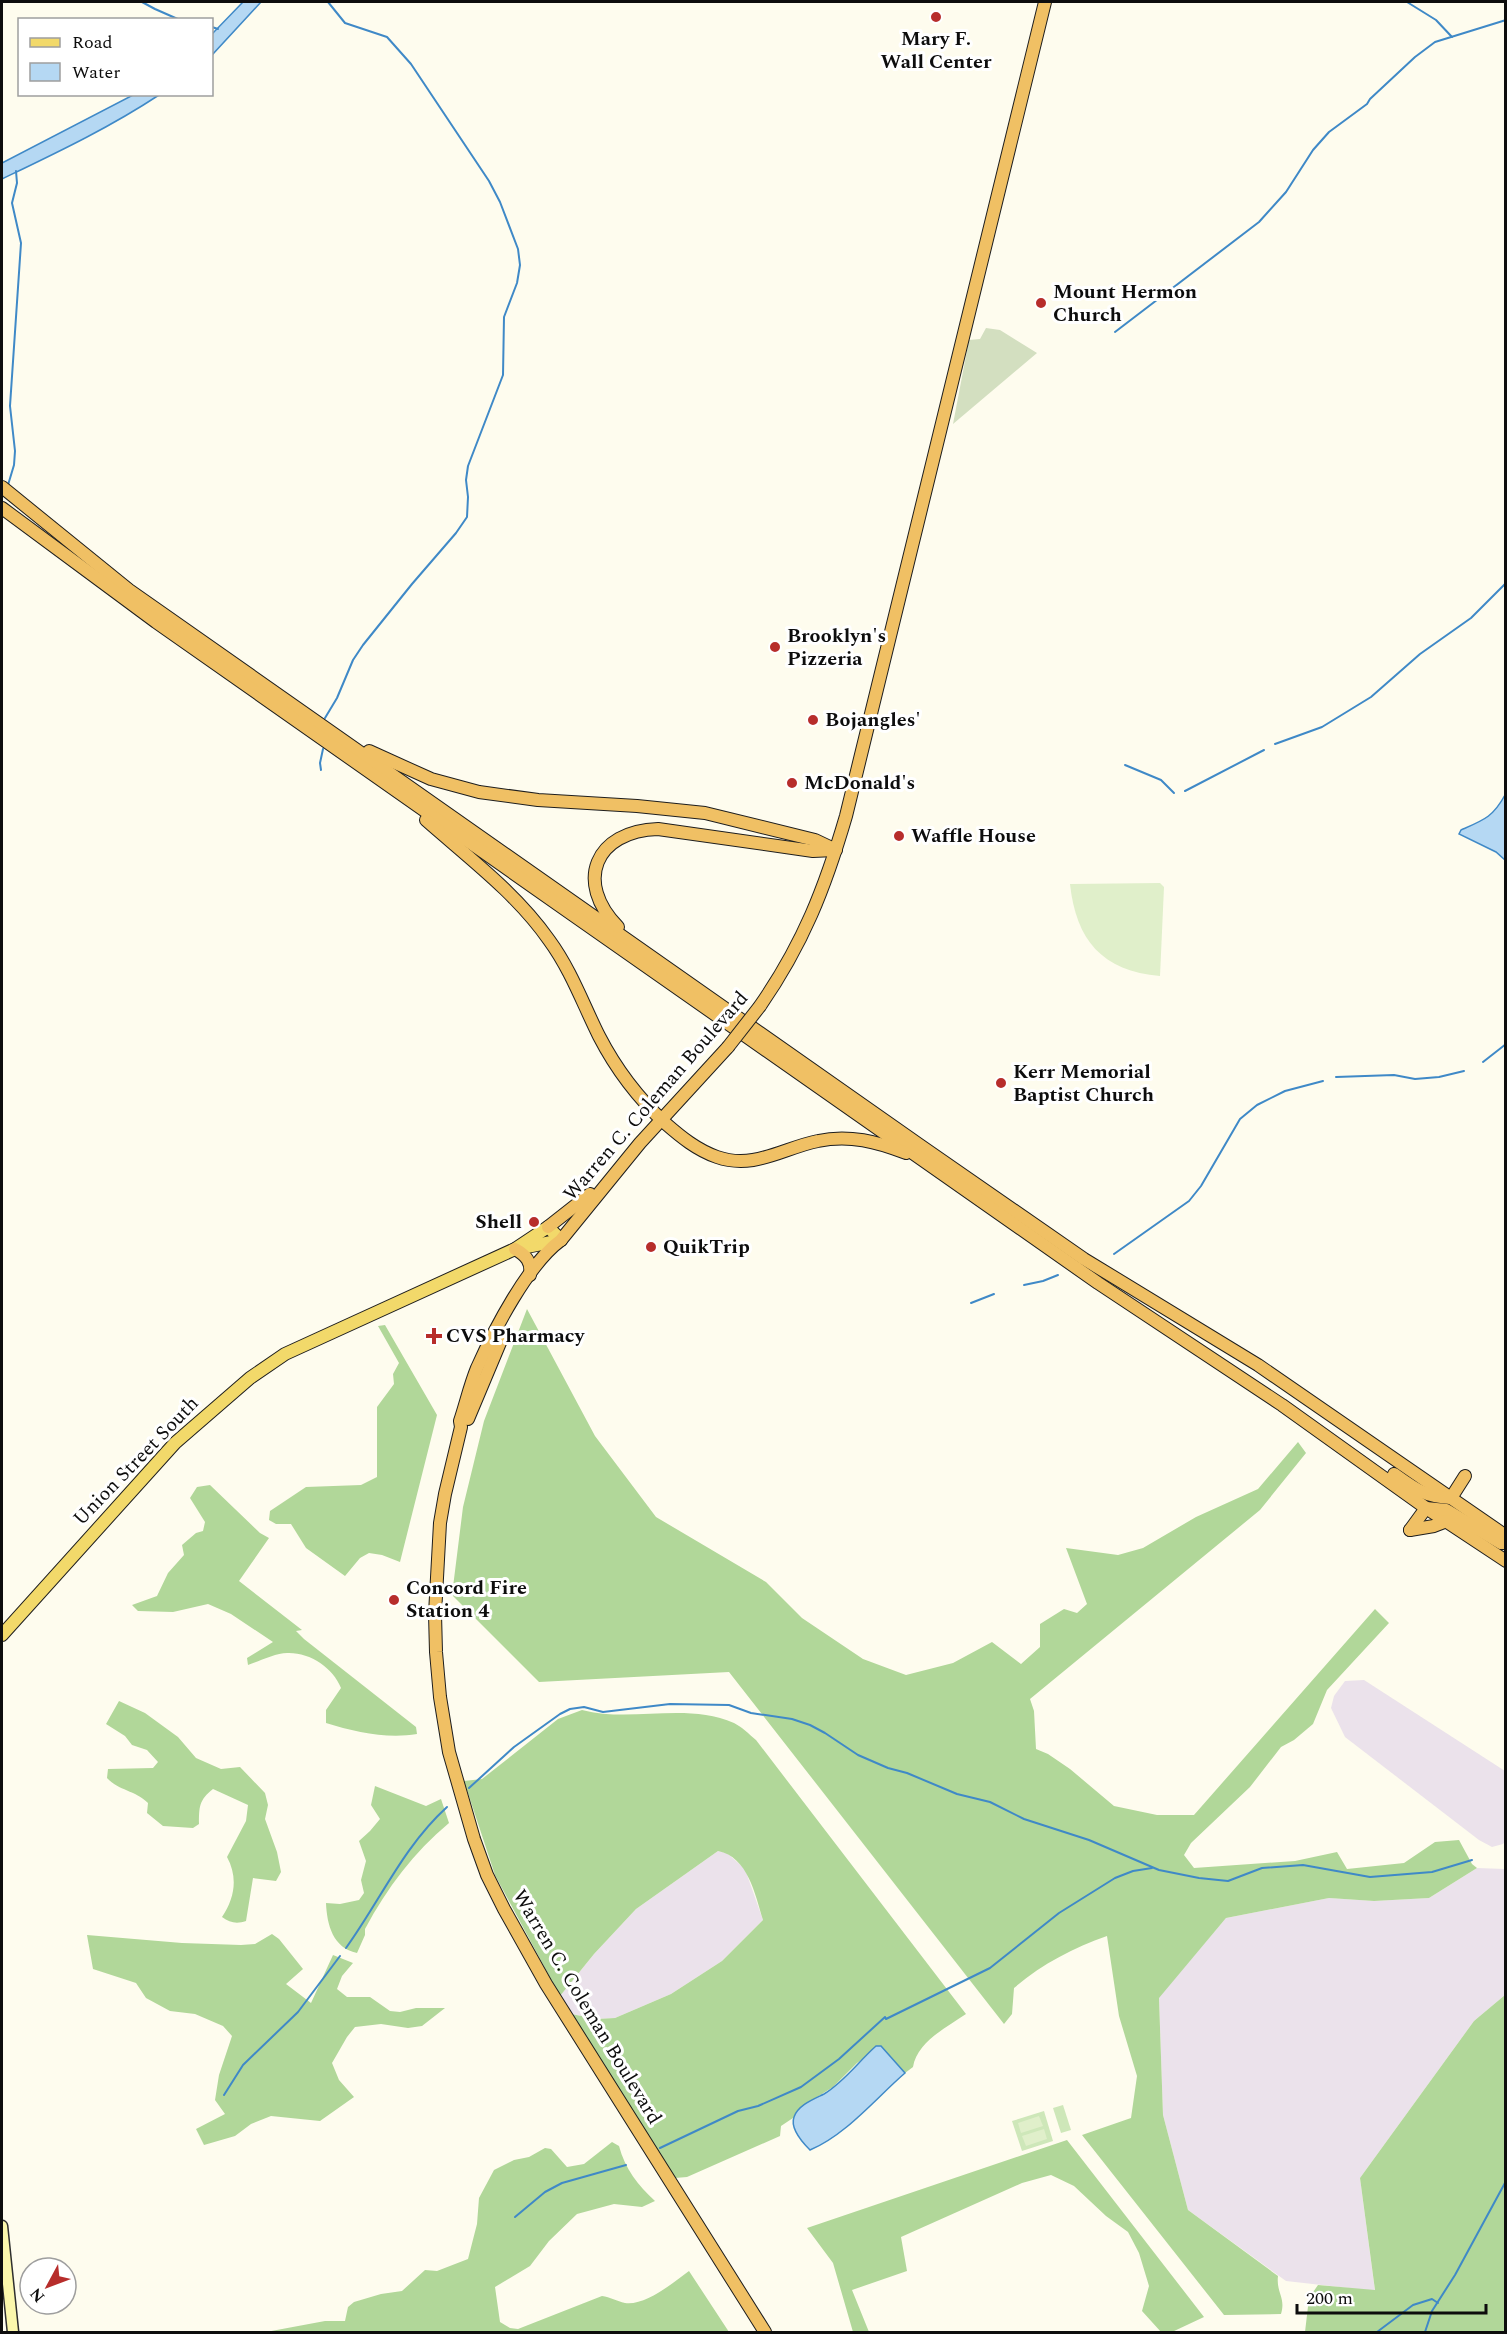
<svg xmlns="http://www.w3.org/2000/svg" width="1507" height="2334" viewBox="0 0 1507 2334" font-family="Spectral,serif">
  <rect width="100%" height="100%" fill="#fefcee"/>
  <g fill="#ebe2eb">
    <path d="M1364,1680L1505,1771L1506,1840L1503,1844L1492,1847L1479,1840L1345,1737L1331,1708L1334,1696L1345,1681Z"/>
    <path d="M718,1851L727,1853L745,1869L763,1920L722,1961L671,1994L615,2018L597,2019L571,2014L560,1996L594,1954L636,1909Z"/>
    <path d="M1477,1868L1505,1869V1995L1474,2021L1360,2178L1375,2291L1286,2281L1188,2210L1163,2115L1159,1997L1226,1918L1329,1898L1374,1901L1429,1898Z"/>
  </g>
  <g fill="#cee7b9">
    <path d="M1063,2105L1071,2130L1061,2133L1053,2108Z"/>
    <path d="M1044,2111L1053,2141L1022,2151L1012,2121Z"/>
  </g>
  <g fill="#b1d799">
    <path d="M527,1309L595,1436L656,1517L766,1582L802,1618L863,1659L906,1675L953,1663L992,1642L1021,1664L1040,1647V1624L1064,1609L1077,1613L1087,1604L1066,1548L1118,1555L1143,1548L1196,1517L1258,1489L1298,1442L1306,1453L1260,1510L1030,1699L1034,1711L1036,1749L1048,1754L1070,1769L1114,1806L1157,1815H1194L1375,1609L1389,1623L1327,1690L1313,1724L1294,1740L1281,1747L1250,1787L1191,1843L1184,1855L1194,1868L1295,1861L1337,1852L1347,1869L1404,1863L1435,1842L1459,1840L1472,1864L1477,1868L1429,1898L1374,1901L1329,1898L1226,1918L1159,1998L1163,2115L1188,2210L1278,2276C1276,2293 1286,2297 1281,2314L1224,2315L1082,2135L1131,2118L1137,2076L1119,2016L1107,1936C1073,1948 1042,1964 1014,1988L1012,2014L1004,2024L729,1672L539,1682L452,1595L463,1507L484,1421Z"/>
    <path d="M385,1325L437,1415L400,1562L382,1555L369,1553L360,1558L345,1576L306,1548L291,1524H276L269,1520L270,1511L306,1487L361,1485L377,1477V1407L394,1384L393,1374L399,1363L378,1326Z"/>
    <path d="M210,1485L260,1533L269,1538L239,1581L302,1630L296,1631L304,1639L416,1727L417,1734C387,1739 355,1732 326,1723V1710L341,1688C333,1668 311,1653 289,1653C277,1652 260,1661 248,1665L247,1658L273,1642L231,1614L208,1604L173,1612L138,1611L132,1605L157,1596L168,1573L184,1555L182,1545L196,1533L203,1531L205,1522L190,1498L197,1487Z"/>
    <path d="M119,1701L145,1713L178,1737L196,1758L221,1769L240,1767L265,1793L268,1805L265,1819L277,1852L281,1872L276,1881L253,1878L246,1921C237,1924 230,1923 222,1917C235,1898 238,1877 227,1857L246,1821L248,1805L213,1789C199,1800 199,1807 199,1824L193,1828L163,1826L147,1813L148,1803C135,1790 119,1791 107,1778L108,1769L153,1768L158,1762L147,1750L132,1745L125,1736L106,1724Z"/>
    <path d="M582,1710C631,1723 686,1702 734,1723C742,1727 749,1734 756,1740L966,2014C947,2027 917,2042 913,2067L905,2073L881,2046L857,2063L833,2087L809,2102L793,2118L781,2126L780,2136L687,2177L675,2178L571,2014L597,2019L615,2018L671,1994L722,1961L763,1920C755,1894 748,1857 718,1851L636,1909L594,1954L560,1996L495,1875L464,1781L482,1779L558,1719Z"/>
    <path d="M375,1786L426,1806L441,1799L449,1823C414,1852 387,1888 365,1929V1935L357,1953C333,1948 327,1925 326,1903L340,1904L359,1900L364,1893L361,1880L366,1861L359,1841L370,1831L380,1819L371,1805Z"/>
    <path d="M272,1934L279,1939L303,1969L286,1984L311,2003L333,1955L353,1963L342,1976L337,1989L347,1997H370L390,2011L400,2012L416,2008H445L422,2026L408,2028L381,2024L355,2027L347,2037L332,2063L339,2080L354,2097L320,2121L271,2116L251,2124L235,2136L204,2145L196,2129L225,2114L215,2100L219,2075L232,2036L223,2026L195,2014L170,2011L146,1998L136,1983L93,1969L87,1935L182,1943L241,1945L255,1944Z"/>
    <path d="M1505,1995V2332H1305L1309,2298L1318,2285L1375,2290L1360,2178L1474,2021Z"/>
    <path d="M1067,2140L1204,2317L1172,2332H1161L1142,2311L1149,2286L1139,2253L1128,2232L1106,2216L1074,2186L1051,2175L1022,2183L901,2237L907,2271L852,2290L869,2332H853L833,2263L807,2228Z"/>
    <path d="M612,2142L619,2146C625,2169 638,2185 655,2201L642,2207L614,2204L577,2214L549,2241L530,2266L495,2287L500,2322L510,2328L518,2329L602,2296C610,2297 617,2301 625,2303C645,2306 673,2283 689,2271L729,2332H266L325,2321H345L348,2307L354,2302L381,2294L402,2291L425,2270L437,2271L468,2259L477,2224L479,2198L494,2170L514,2160L529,2157L545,2148L551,2149L567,2167L584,2164Z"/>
  </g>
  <path fill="#d3dfc0" d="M986,328L1000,330L1037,353L953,424L969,340L980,339Z"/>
  <g fill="#e0efca">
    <path d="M1160,883L1164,887L1160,976C1102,971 1076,940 1070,884Z"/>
    <path d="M1039,2116L1043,2126L1021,2133L1018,2123Z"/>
    <path d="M1044,2129L1047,2139L1026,2146L1022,2136Z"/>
  </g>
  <g fill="#b5d8f3" stroke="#3f89c7" stroke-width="1.5">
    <path d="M243,2H261L212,55V34Z"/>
    <path d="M133,95H159C109,128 56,153 2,179V163Z"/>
    <path d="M1505,795L1506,860H1505L1496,852L1459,834L1461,830C1484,820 1493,817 1505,795Z"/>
    <path d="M876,2046H881L905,2073C876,2098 846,2135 810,2150C802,2142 790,2128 794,2117C798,2105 814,2099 824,2094C844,2082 859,2061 876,2046Z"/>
  </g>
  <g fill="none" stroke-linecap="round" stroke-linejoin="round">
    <g stroke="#3f89c7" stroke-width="2">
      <path d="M142,2L155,9L180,20"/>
      <path d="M1407,2L1436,20L1452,37"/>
      <path d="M212,27L218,29"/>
      <path d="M1115,332L1259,222L1286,192L1313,150L1329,132L1367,104L1370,99L1415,57L1435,42L1506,20"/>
      <path d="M8,485L14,465L15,451L10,406L21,243L12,203L17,183L16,171"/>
      <path d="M325,718L337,698L353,660L363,645L412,584L456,533L467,517L468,497L466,480L468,466L503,375L504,317L517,283L520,265L518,249L500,202L489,181L411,64L387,37L345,23L328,2"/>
      <path d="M1275,744L1322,727L1371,697L1420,654L1471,618L1506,583"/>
      <path d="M1125,765L1161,780L1174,793"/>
      <path d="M321,770L320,763L323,749"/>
      <path d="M1185,791L1264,750"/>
      <path d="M1483,1062L1506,1044"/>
      <path d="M1336,1077L1394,1075L1415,1079L1439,1077L1464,1071"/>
      <path d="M1114,1254L1189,1201L1201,1186L1240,1119L1257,1105L1285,1091L1323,1081"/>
      <path d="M1024,1285L1043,1281L1058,1275"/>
      <path d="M971,1303L994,1294"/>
      <path d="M469,1788L514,1747L560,1714L570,1709L584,1707L603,1712L670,1704L729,1705L751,1713L792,1719L810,1725L825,1733L858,1755L888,1768L907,1773L957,1794L990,1802L1024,1819L1089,1840L1159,1870L1199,1878L1228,1881L1262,1868L1303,1865L1370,1877L1432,1872L1472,1860"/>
      <path d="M346,1948C380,1901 403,1847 447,1807"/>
      <path d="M224,2095L243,2065L298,2012L340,1956"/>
      <path d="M660,2148L738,2111L758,2106L801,2087L839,2059L885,2017L886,2019L990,1968L1059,1913L1115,1878L1133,1871L1152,1868"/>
      <path d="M515,2217L545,2192L562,2183L626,2165"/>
      <path d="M1377,2332L1413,2305L1432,2299L1438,2303"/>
      <path d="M1425,2332L1432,2311L1455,2275L1506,2181"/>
    </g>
    <defs>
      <path id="secondary" d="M2,2226L13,2332"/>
      <g id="primary">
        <path d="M517,1249L561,1240"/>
        <path d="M2,1635L175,1443L250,1378L285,1354L515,1249L548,1227L561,1240"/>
      </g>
      <g id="trunk">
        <path d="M2,487L129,590L921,1146L1084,1259L1258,1365L1506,1536"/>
        <path d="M2,508L156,622L573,915L1098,1283L1282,1405L1426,1508L1506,1561"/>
        <path d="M369,751L431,779L479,792L538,800L637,806L705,813L815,840L836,850"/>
        <path d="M426,820C469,858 516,893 549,940C571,970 583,1004 599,1036C616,1069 638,1098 665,1123C681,1137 697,1150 717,1157C754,1170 783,1148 818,1141C849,1134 878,1142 906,1153"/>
        <path d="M618,927C574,882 595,831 658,829L813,851L835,850"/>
        <path d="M760,1006C803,944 825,888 846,816L1045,2"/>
        <path d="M728,1047L640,1143L561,1240C528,1264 494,1330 477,1368C470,1385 466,1403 460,1421L461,1427L445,1494L440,1523L435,1614L436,1652L440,1697L449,1752L474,1839L487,1875L504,1909L546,1984L765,2332"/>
        <path d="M548,1227L590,1194"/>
        <path d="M515,1249C526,1255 532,1262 530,1275"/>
        <path d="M468,1419L502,1338"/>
        <path d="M1394,1474C1415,1489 1425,1497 1451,1498L1465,1476"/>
        <path d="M1410,1530L1426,1508L1446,1510L1501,1543H1506"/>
        <path d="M1410,1530L1434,1526L1447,1521"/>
      </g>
    </defs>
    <use href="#secondary" stroke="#2f2f2f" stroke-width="13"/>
    <use href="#primary" stroke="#1e1e1e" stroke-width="14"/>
    <use href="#trunk" stroke="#1e1e1e" stroke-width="14"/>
    <use href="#secondary" stroke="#fbf7ac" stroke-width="10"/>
    <use href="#primary" stroke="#f2d96a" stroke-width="12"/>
    <use href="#trunk" stroke="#f0c064" stroke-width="12"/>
    <defs>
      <path id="trunk-bridge" d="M728,1047L760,1006"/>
    </defs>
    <use href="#trunk-bridge" stroke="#1e1e1e" stroke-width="14" stroke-linecap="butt"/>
    <use href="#trunk-bridge" stroke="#f0c064" stroke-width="12"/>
  </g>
  <g fill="#b72d2b" stroke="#fff" stroke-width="2">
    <circle cx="936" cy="17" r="6"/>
    <circle cx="1041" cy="303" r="6"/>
    <circle cx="775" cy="647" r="6"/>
    <circle cx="813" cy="720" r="6"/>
    <circle cx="792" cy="783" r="6"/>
    <circle cx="899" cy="836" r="6"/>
    <circle cx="1001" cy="1083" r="6"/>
    <circle cx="534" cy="1222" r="6"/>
    <circle cx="651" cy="1247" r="6"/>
    <path d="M431 1327h6v6h6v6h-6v6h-6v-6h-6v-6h6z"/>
    <circle cx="394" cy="1600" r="6"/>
  </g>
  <g text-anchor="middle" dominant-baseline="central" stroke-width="6" stroke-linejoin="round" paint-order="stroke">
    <g font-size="20" font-weight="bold" fill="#0d0d0d" stroke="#fff" text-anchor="start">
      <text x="936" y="39" text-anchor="middle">Mary F.<tspan x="936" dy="23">Wall Center</tspan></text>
      <text x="1053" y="292">Mount Hermon<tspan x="1053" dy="23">Church</tspan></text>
      <text x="787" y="636">Brooklyn's<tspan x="787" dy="23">Pizzeria</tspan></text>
      <text x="825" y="720">Bojangles'</text>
      <text x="804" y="783">McDonald's</text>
      <text x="911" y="836">Waffle House</text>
      <text x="1013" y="1072">Kerr Memorial<tspan x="1013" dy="23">Baptist Church</tspan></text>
      <text x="522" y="1222" text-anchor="end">Shell</text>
      <text x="663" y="1247">QuikTrip</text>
      <text x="446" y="1336">CVS Pharmacy</text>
      <text x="406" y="1588">Concord Fire<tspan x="406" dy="23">Station 4</tspan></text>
    </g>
    <g font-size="20" fill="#0d0d0d" stroke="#fff">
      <text transform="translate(656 1096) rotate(-49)">Warren C. Coleman Boulevard</text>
      <text transform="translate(136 1461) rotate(-46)">Union Street South</text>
      <text transform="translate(587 2007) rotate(59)">Warren C. Coleman Boulevard</text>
    </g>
  </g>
  <rect width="1507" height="2334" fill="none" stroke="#0d0d0d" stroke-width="6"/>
  <rect x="18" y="18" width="195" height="78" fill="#ffffff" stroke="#9e9e9e" stroke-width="1.5"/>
  <rect x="30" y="38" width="30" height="9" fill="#f2d96a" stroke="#9e9e9e" stroke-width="1.5"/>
  <text x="72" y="48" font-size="18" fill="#0d0d0d">Road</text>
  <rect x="30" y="63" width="30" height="18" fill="#b5d8f3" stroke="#9e9e9e" stroke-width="1.5"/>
  <text x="72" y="78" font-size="18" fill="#0d0d0d">Water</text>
  <g transform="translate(48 2286) rotate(229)"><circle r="28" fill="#ffffff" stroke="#9e9e9e" stroke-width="1.5"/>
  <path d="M0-4.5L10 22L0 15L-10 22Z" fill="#b72d2b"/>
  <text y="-9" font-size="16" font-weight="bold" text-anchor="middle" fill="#0d0d0d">N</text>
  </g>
  <path d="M1297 2304v9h189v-9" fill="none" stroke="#0d0d0d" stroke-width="3"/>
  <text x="1306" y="2304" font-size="18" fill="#0d0d0d" stroke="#ffffff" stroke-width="4.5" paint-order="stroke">200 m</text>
</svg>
